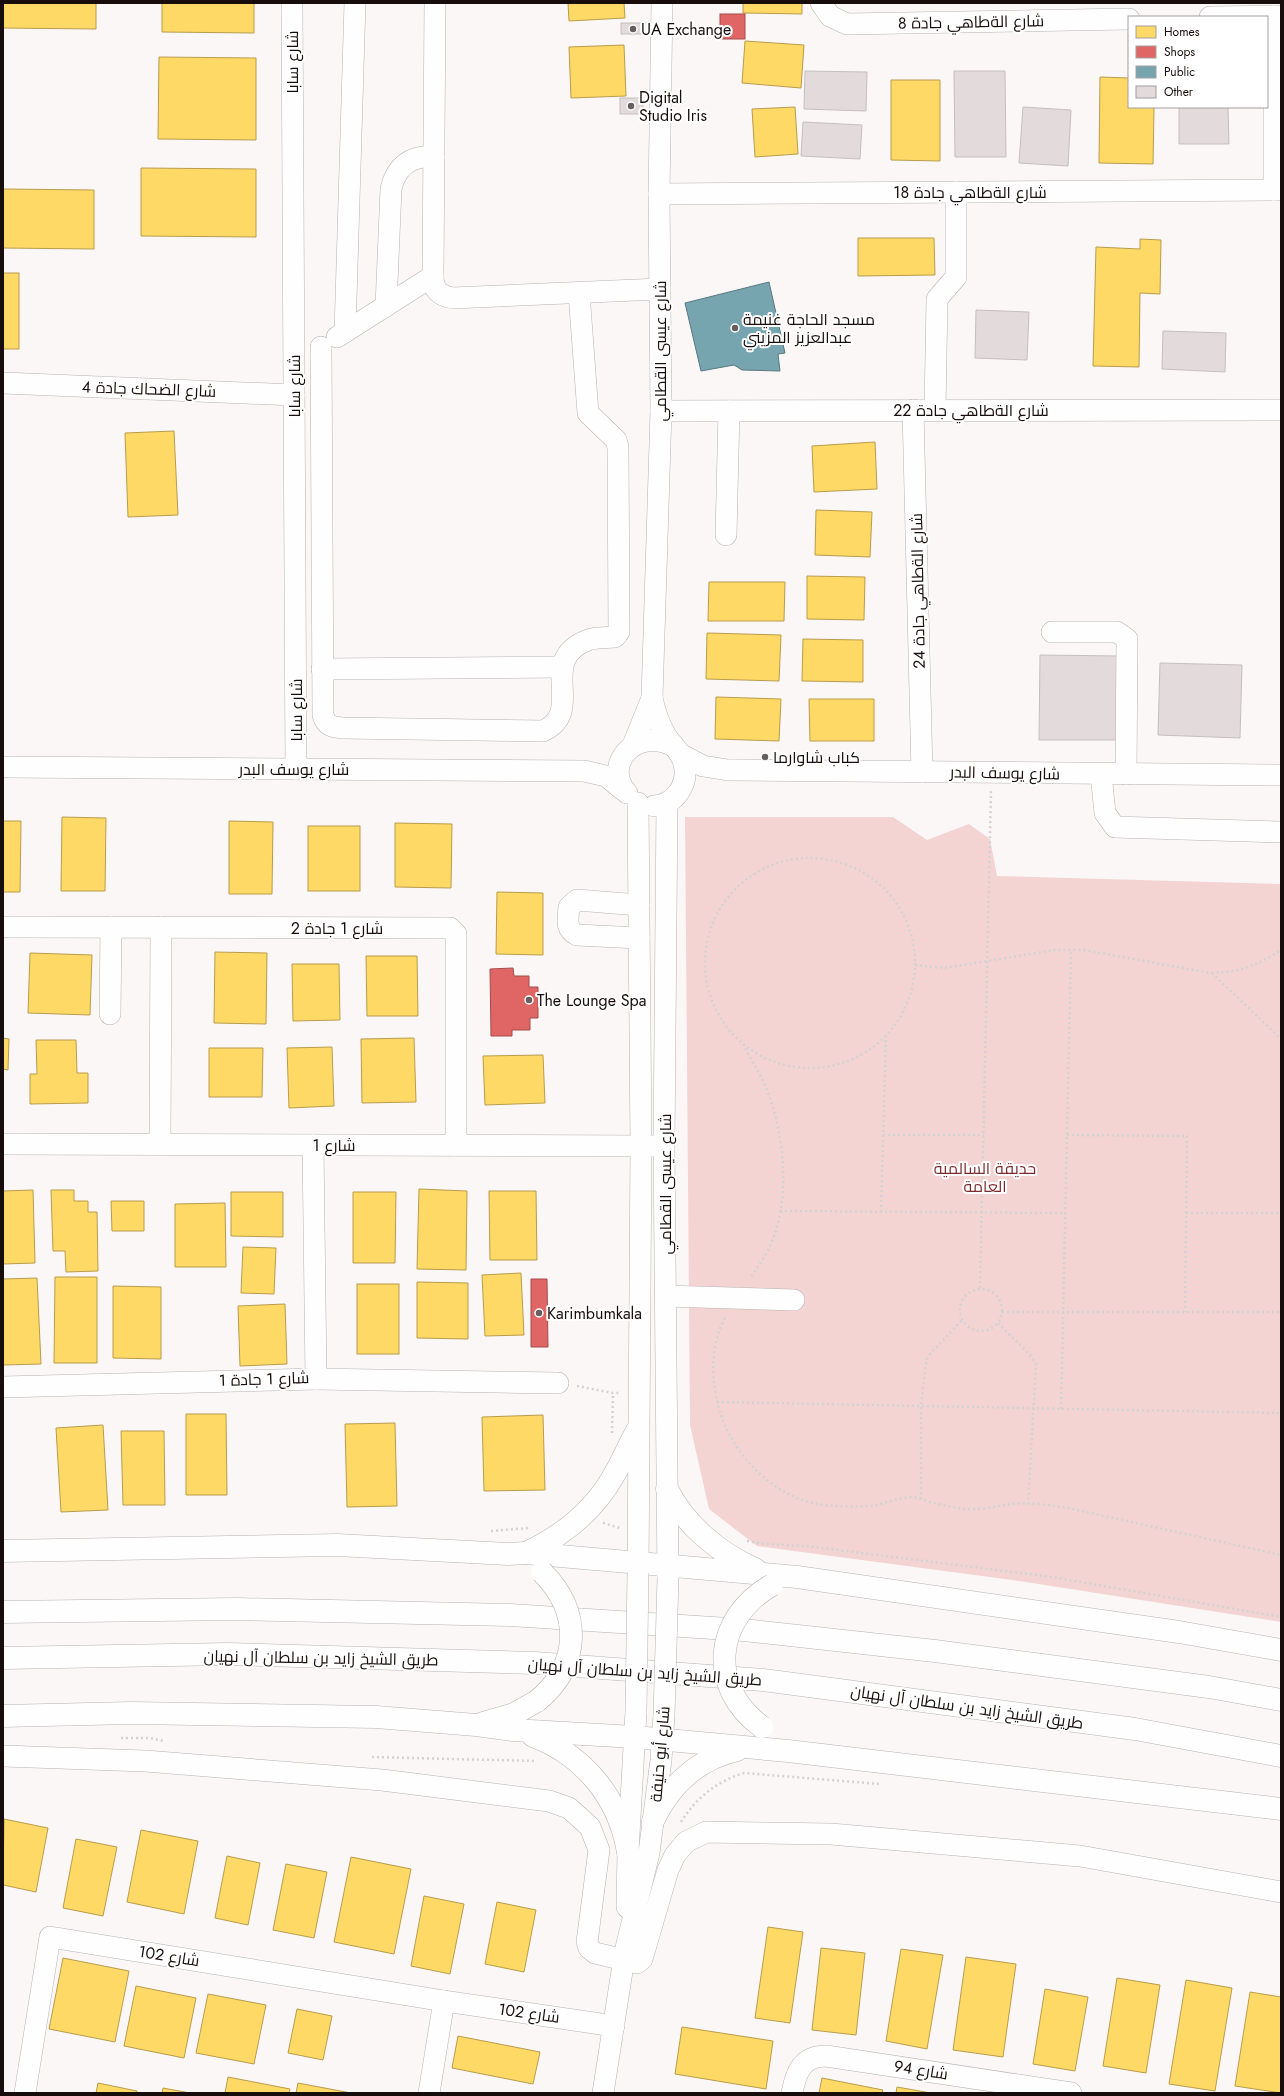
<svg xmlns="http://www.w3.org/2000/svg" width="1284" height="2096" viewBox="0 0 1284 2096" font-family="Jost,Cairo,sans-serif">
  <rect width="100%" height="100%" fill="#fbf7f7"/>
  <path fill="#f4d4d2" d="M685,817H893L927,840L969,824L990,839L997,876L1281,884V1622L1012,1580L757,1546L709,1509L690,1425Z"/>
  <g fill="#ffd966" stroke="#b99c4b">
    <path d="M3,3H96V29L3,28Z"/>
    <path d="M162,3H254V33L162,32Z"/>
    <path d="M568,3H624L625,18L569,21Z"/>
    <path d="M743,3H802V14L743,13Z"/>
    <path d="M745,41L804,45L801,88L742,83Z"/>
    <path d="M624,45L626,96L571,98L569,47Z"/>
    <path d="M159,57L256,58V140L158,139Z"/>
    <path d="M1100,77L1129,78V107H1154L1153,164L1099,163Z"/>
    <path d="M891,80H940V161L891,160Z"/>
    <path d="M795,107L798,154L755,157L752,109Z"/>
    <path d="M141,168L256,169V237L141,236Z"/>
    <path d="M3,189L94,190V249L3,248Z"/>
    <path d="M858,238H934L935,275L858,276Z"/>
    <path d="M1140,239L1161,240L1160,294L1140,293L1139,367L1093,366L1096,247L1140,249Z"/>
    <rect x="3" y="273" width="16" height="76"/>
    <path d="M174,431L178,515L128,517L125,433Z"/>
    <path d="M875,442L877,489L814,492L812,446Z"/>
    <path d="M816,510L872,512L870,557L815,555Z"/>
    <path d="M807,576L865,577L864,620L807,619Z"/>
    <path d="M709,582H785L784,621H708Z"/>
    <path d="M707,633L781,635L779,681L706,679Z"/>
    <path d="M803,639L863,640V682L802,681Z"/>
    <path d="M716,697L781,699L779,741L715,739Z"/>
    <path d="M809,699H874V741H810Z"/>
    <path d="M62,817L106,818L105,891H61Z"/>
    <path d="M3,821H21L20,892H3Z"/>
    <path d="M229,821L273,822L272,894H229Z"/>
    <path d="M395,823L452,824L451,888L395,887Z"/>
    <rect x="308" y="826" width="52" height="65"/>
    <path d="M497,892L543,893V955L496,954Z"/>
    <path d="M215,952L267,953L266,1024L214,1023Z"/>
    <path d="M30,953L92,955L90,1015L28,1013Z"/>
    <path d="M366,956H417L418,1016H367Z"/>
    <path d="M292,964H339L340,1020L293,1021Z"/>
    <path d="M3,1038L9,1039L8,1070L3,1069Z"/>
    <path d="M414,1038L416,1102L362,1103L361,1039Z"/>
    <path d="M36,1040H76L77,1073H88V1103L30,1104V1074H37Z"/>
    <path d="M332,1047L334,1106L289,1108L287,1048Z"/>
    <path d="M209,1048H263L262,1097H209Z"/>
    <path d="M543,1055L545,1103L485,1105L483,1056Z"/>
    <path d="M419,1189L467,1191L466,1270L417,1269Z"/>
    <path d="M33,1190L35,1263L3,1264V1191Z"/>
    <path d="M51,1190H74V1201H88V1212H97L98,1271L66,1272L65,1251H53Z"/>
    <path d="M489,1191H536L537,1260H490Z"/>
    <path d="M231,1192H283V1237L231,1236Z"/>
    <path d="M353,1192H396L395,1263H353Z"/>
    <path d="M111,1201H144V1231H112Z"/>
    <path d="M225,1203L226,1267H175V1204Z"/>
    <path d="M243,1247L276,1248L274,1294L241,1293Z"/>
    <path d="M521,1273L524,1335L485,1336L482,1275Z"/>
    <path d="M55,1277H97V1363H54Z"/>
    <path d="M37,1278L41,1364L3,1365V1279Z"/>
    <path d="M417,1282L468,1283V1339L417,1338Z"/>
    <rect x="357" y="1284" width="42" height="70"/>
    <path d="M113,1286L161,1287V1359L113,1358Z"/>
    <path d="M285,1304L287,1364L240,1366L238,1306Z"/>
    <path d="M186,1414H226L227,1495H186Z"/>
    <path d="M543,1415L545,1490L484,1491L482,1417Z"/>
    <path d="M395,1423L397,1506L347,1507L345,1424Z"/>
    <path d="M103,1425L108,1510L61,1512L56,1428Z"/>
    <path d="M121,1431H164L165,1505H123Z"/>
    <path d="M4,1819L48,1828L36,1892L3,1885Z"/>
    <path d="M141,1830L198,1841L184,1914L127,1902Z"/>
    <path d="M76,1839L117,1847L103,1916L63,1908Z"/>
    <path d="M227,1856L260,1863L248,1925L215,1918Z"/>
    <path d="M351,1857L411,1869L394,1954L334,1942Z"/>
    <path d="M286,1864L327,1872L314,1938L273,1930Z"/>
    <path d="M424,1896L464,1904L450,1974L411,1966Z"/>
    <path d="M497,1902L536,1910L524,1972L485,1964Z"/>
    <path d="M768,1927L803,1932L790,2023L755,2018Z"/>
    <path d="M821,1948L865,1953L856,2035L812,2030Z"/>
    <path d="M901,1949L943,1955L927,2049L886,2041Z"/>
    <path d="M966,1957L1016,1964L1003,2057L953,2050Z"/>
    <path d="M63,1958L129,1971L115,2042L49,2029Z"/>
    <path d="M1117,1978L1160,1985L1146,2073L1103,2066Z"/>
    <path d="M1186,1980L1232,1988L1215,2091L1169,2084Z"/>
    <path d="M136,1986L196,1998L184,2058L124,2046Z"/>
    <path d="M1045,1989L1088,1997L1075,2071L1033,2064Z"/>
    <path d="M1250,1992L1281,1997V2093L1235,2086Z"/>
    <path d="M208,1994L266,2005L254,2064L196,2053Z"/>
    <path d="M297,2009L332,2016L323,2060L288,2053Z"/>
    <path d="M682,2027L773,2041L766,2089L675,2074Z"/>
    <path d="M458,2036L540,2052L533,2084L452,2068Z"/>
    <path d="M228,2077L290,2089L289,2093H225Z"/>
    <path d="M822,2078L883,2090L882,2093H819Z"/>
    <path d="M98,2083L137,2091V2093H96Z"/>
    <path d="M298,2083L351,2093H296Z"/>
    <path d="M897,2087L931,2093H896Z"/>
    <path d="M163,2088L190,2093H162Z"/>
  </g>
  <g fill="#e06666" stroke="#a44b4b">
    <rect x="720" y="14" width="25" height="25"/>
    <path d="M513,968L514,976H529V987H538V1018H530V1030H512V1036H491L490,969Z"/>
    <path d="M531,1279H547L548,1347H531Z"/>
  </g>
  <path fill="#76a5af" stroke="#5a777e" d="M769,282L785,353L778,354L780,371L742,370L734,365L701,371L685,303Z"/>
  <g fill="#e3dbdb" stroke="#c7bfbf">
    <rect x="621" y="23" width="24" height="11"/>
    <path d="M805,71L867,72L866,111L804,109Z"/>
    <path d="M954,71H1005L1006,157H955Z"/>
    <rect x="620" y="98" width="23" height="16"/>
    <path d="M1023,107L1071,110L1068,166L1019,163Z"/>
    <path d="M1179,107H1228L1229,144H1179Z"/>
    <path d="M803,122L862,125L860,159L801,156Z"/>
    <path d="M976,310L1029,312L1027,360L975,358Z"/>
    <path d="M1163,331L1226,333L1225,372L1162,369Z"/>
    <path d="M1040,655L1121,656L1120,740H1039Z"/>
    <path d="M1160,663L1242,665L1240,738L1158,735Z"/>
  </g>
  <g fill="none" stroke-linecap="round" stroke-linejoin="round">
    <defs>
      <g id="minor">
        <path d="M292,3L296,769"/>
        <path d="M435,3L433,276C433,290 440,296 453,298L660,289"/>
        <path d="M821,3L830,16L847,24L1129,19"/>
        <path d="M1210,17L1281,16"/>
        <path d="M1274,190V16"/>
        <path d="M659,194L1281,190"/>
        <path d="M386,306L391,189C396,166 411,155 434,157"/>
        <path d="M345,332L355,3"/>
        <path d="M337,337L433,276"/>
        <path d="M321,347L323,715C326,726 332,727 343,728L543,731C587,711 535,660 588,640C596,637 606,638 615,637L619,632L618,447L616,440L588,413L579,293"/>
        <path d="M3,383L294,395"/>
        <path d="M913,410L922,772"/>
        <path d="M935,410L937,299L956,277V192"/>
        <path d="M661,411L1281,410"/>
        <path d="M726,535L729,411"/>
        <path d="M1052,632H1117L1127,639L1126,774"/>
        <path d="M322,669L561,667"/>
        <path d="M652,698C655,712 659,724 666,736C672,745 682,753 684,764C689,784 675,805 654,806"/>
        <path d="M633,745L652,698L661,411L659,194L662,3"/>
        <path d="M680,754L703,766L728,770L1281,775"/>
        <path d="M3,767L584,771L606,776L623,790"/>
        <path d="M1101,774L1105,813L1115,827L1281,832"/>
        <path d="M627,793C602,766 635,726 673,746"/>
        <path d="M667,803L664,1146L668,1578"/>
        <path d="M639,905L577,900L569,907C568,919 565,929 577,935L639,938"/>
        <path d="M3,927L450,928L456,934V1145"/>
        <path d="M110,1014L111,927"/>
        <path d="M3,1144L654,1146"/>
        <path d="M160,1144L161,927"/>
        <path d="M666,1296L794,1300"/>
        <path d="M316,1379L558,1383"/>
        <path d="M3,1387L316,1379L313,1145"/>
        <path d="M638,1573L641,1146L638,803"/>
        <path d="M3,1756L145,1761L382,1780L549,1801L569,1808L590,1827L599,1850L587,1942L589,1948L595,1953L637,1963L642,1959L668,1870L675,1855L686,1842L706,1832L831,1834L1080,1856L1281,1892"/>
        <path d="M627,1907L628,1852L636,1712"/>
        <path d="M25,2093L50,1937L444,2001L614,2026"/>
        <path d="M429,2093L444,2001"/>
        <path d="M603,2093L625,1952L649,1853L661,1760L664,1715"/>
        <path d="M792,2093C796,2072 802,2056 826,2056L1071,2093"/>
      </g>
      <g id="major">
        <path d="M667,1489C685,1525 719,1553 755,1569"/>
        <path d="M3,1551L337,1545L508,1554L526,1553L797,1577L1179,1632L1281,1650"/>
        <path d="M526,1553C562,1536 594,1511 614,1475C623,1460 629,1444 638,1429"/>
        <path d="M3,1716L131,1713L376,1717L476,1725L513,1730L635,1737L788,1751L1281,1809"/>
        <path d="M483,1723L514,1714L537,1701"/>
        <path d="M533,1736C584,1755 619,1798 628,1852"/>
        <path d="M653,1821C670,1785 698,1759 737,1750"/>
      </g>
      <g id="highway">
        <path d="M3,1612L237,1609L510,1615L744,1630L935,1651L1209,1687L1281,1700"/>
        <path d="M3,1658L229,1654L535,1663L763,1680L1135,1729L1281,1756"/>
      </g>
    </defs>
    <use href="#minor" stroke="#b8b2b1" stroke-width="22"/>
    <use href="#major" stroke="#b8b2b1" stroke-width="23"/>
    <use href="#highway" stroke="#b8b2b1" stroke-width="23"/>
    <g stroke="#d3d2d2" stroke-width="2.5" stroke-dasharray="2 3" stroke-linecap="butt">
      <circle cx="810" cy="963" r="105"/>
      <path d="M915,965L944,968L1055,950H1084L1211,973C1241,972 1256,966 1281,950"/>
      <path d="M1212,973L1281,1039"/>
      <path d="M743,1044C750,1059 761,1074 767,1090C783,1132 789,1183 777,1227C772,1246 761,1263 750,1278"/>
      <path d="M883,1135H984"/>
      <path d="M1067,1135L1187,1136L1185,1312"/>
      <path d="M780,1211L1065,1213"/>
      <path d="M881,1212L886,1036"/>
      <path d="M1186,1213H1281"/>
      <path d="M980,1288L991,791"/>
      <circle cx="981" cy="1310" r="21"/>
      <path d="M1002,1312H1281"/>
      <path d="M725,1318C709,1346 711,1386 721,1415C734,1453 766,1488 805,1501C825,1507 848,1507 868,1506C884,1505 897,1497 913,1497C920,1498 927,1501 933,1503C944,1505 955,1508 966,1509C982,1510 996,1506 1011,1504C1030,1502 1050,1505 1068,1508L1281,1555"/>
      <path d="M998,1323L1030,1355L1036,1364L1028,1504"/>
      <path d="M577,1386L613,1393H621"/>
      <path d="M717,1402L1281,1413"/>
      <path d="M1061,1409L1071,950"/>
      <path d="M612,1433L613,1393"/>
      <path d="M921,1499V1406L925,1370L927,1359L931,1353L962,1320"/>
      <path d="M603,1523L620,1528"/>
      <path d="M491,1531L528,1528"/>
      <path d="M747,1541L765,1544L806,1546L1052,1577L1281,1617"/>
      <path d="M121,1738H150L164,1741"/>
      <path d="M372,1757L535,1761"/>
      <path d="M681,1822C696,1798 717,1781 744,1773L879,1784"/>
    </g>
    <use href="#minor" stroke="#fefefe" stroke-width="21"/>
    <use href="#major" stroke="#fefefe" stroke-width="22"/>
    <use href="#highway" stroke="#fefefe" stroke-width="22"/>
    <defs>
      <g id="minor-bridge">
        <path d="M636,1712L638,1573"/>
        <path d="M664,1715L668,1578"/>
      </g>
      <g id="major-bridge">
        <path d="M537,1701C581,1665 582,1612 542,1572"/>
        <path d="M762,1727C707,1687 714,1618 772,1585"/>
      </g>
    </defs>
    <use href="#minor-bridge" stroke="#b8b2b1" stroke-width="22" stroke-linecap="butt"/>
    <use href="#major-bridge" stroke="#b8b2b1" stroke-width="23" stroke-linecap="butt"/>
    <use href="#minor-bridge" stroke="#fefefe" stroke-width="21"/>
    <use href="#major-bridge" stroke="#fefefe" stroke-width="22"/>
  </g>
  <g fill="#675f5e" stroke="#fff" stroke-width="1.5">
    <circle cx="633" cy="29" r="4"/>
    <circle cx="631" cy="106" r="4"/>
    <circle cx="735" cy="328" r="4"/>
    <circle cx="765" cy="757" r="4"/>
    <circle cx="529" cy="1000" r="4"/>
    <circle cx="539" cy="1313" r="4"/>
  </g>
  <g text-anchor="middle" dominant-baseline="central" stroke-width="4" stroke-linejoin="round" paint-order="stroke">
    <g font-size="16" fill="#170d0c" stroke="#fff">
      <text transform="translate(971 22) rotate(-1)">شارع الةطاهي جادة 8</text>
      <text transform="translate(292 62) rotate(-90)">شارع سابا</text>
      <text x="970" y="192">شارع الةطاهي جادة 18</text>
      <text transform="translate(660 351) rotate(-90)">شارع عيسى القطامي</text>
      <text transform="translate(294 386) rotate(-90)">شارع سابا</text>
      <text transform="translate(149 389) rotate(2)">شارع الضحاك جادة 4</text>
      <text x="971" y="410">شارع الةطاهي جادة 22</text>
      <text transform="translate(918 591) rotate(-91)">شارع الةطاهي جادة 24</text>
      <text transform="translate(296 710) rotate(-90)">شارع سابا</text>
      <text x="294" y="769">شارع يوسف البدر</text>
      <text transform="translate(1005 773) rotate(1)">شارع يوسف البدر</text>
      <text x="337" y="928">شارع 1 جادة 2</text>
      <text x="334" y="1145">شارع 1</text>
      <text transform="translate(665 1184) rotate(-90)">شارع عيسى القطامي</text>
      <text transform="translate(264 1379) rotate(-2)">شارع 1 جادة 1</text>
      <text transform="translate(321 1658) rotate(1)">طريق الشيخ زايد بن سلطان آل نهيان</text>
      <text transform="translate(645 1672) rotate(4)">طريق الشيخ زايد بن سلطان آل نهيان</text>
      <text transform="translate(967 1707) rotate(8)">طريق الشيخ زايد بن سلطان آل نهيان</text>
      <text transform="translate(660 1754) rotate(-85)">شارع أبو حنيفة</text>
      <text transform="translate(169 1956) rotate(9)">شارع 102</text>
      <text transform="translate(529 2013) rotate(8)">شارع 102</text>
      <text transform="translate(921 2070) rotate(9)">شارع 94</text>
    </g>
    <g font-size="16" fill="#170d0c" stroke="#fff" text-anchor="start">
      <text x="641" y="29">UA Exchange</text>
      <text x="639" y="97">Digital<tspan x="639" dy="18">Studio Iris</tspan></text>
      <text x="743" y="319">مسجد الحاجة غنيمة<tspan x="743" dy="18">عبدالعزيز المزيني</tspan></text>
      <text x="773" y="757">كباب شاوارما</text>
      <text x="537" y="1000">The Lounge Spa</text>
      <text x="547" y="1313">Karimbumkala</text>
    </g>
    <g font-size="16" fill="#7a2b2c" stroke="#fff">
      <text x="985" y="1168">حديقة السالمية<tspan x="985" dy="18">العامة</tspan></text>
    </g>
  </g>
  <rect width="1284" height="2096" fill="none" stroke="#170d0c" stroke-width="8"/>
  <rect x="1128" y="16" width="140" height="92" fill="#ffffff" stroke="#a29e9e"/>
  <rect x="1136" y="26" width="20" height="12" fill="#ffd966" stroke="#a29e9e"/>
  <text x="1164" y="36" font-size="12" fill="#170d0c">Homes</text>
  <rect x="1136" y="46" width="20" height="12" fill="#e06666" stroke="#a29e9e"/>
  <text x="1164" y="56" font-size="12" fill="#170d0c">Shops</text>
  <rect x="1136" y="66" width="20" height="12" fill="#76a5af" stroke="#a29e9e"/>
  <text x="1164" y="76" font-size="12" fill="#170d0c">Public</text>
  <rect x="1136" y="86" width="20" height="12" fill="#e3dbdb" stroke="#a29e9e"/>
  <text x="1164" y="96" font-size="12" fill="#170d0c">Other</text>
</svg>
